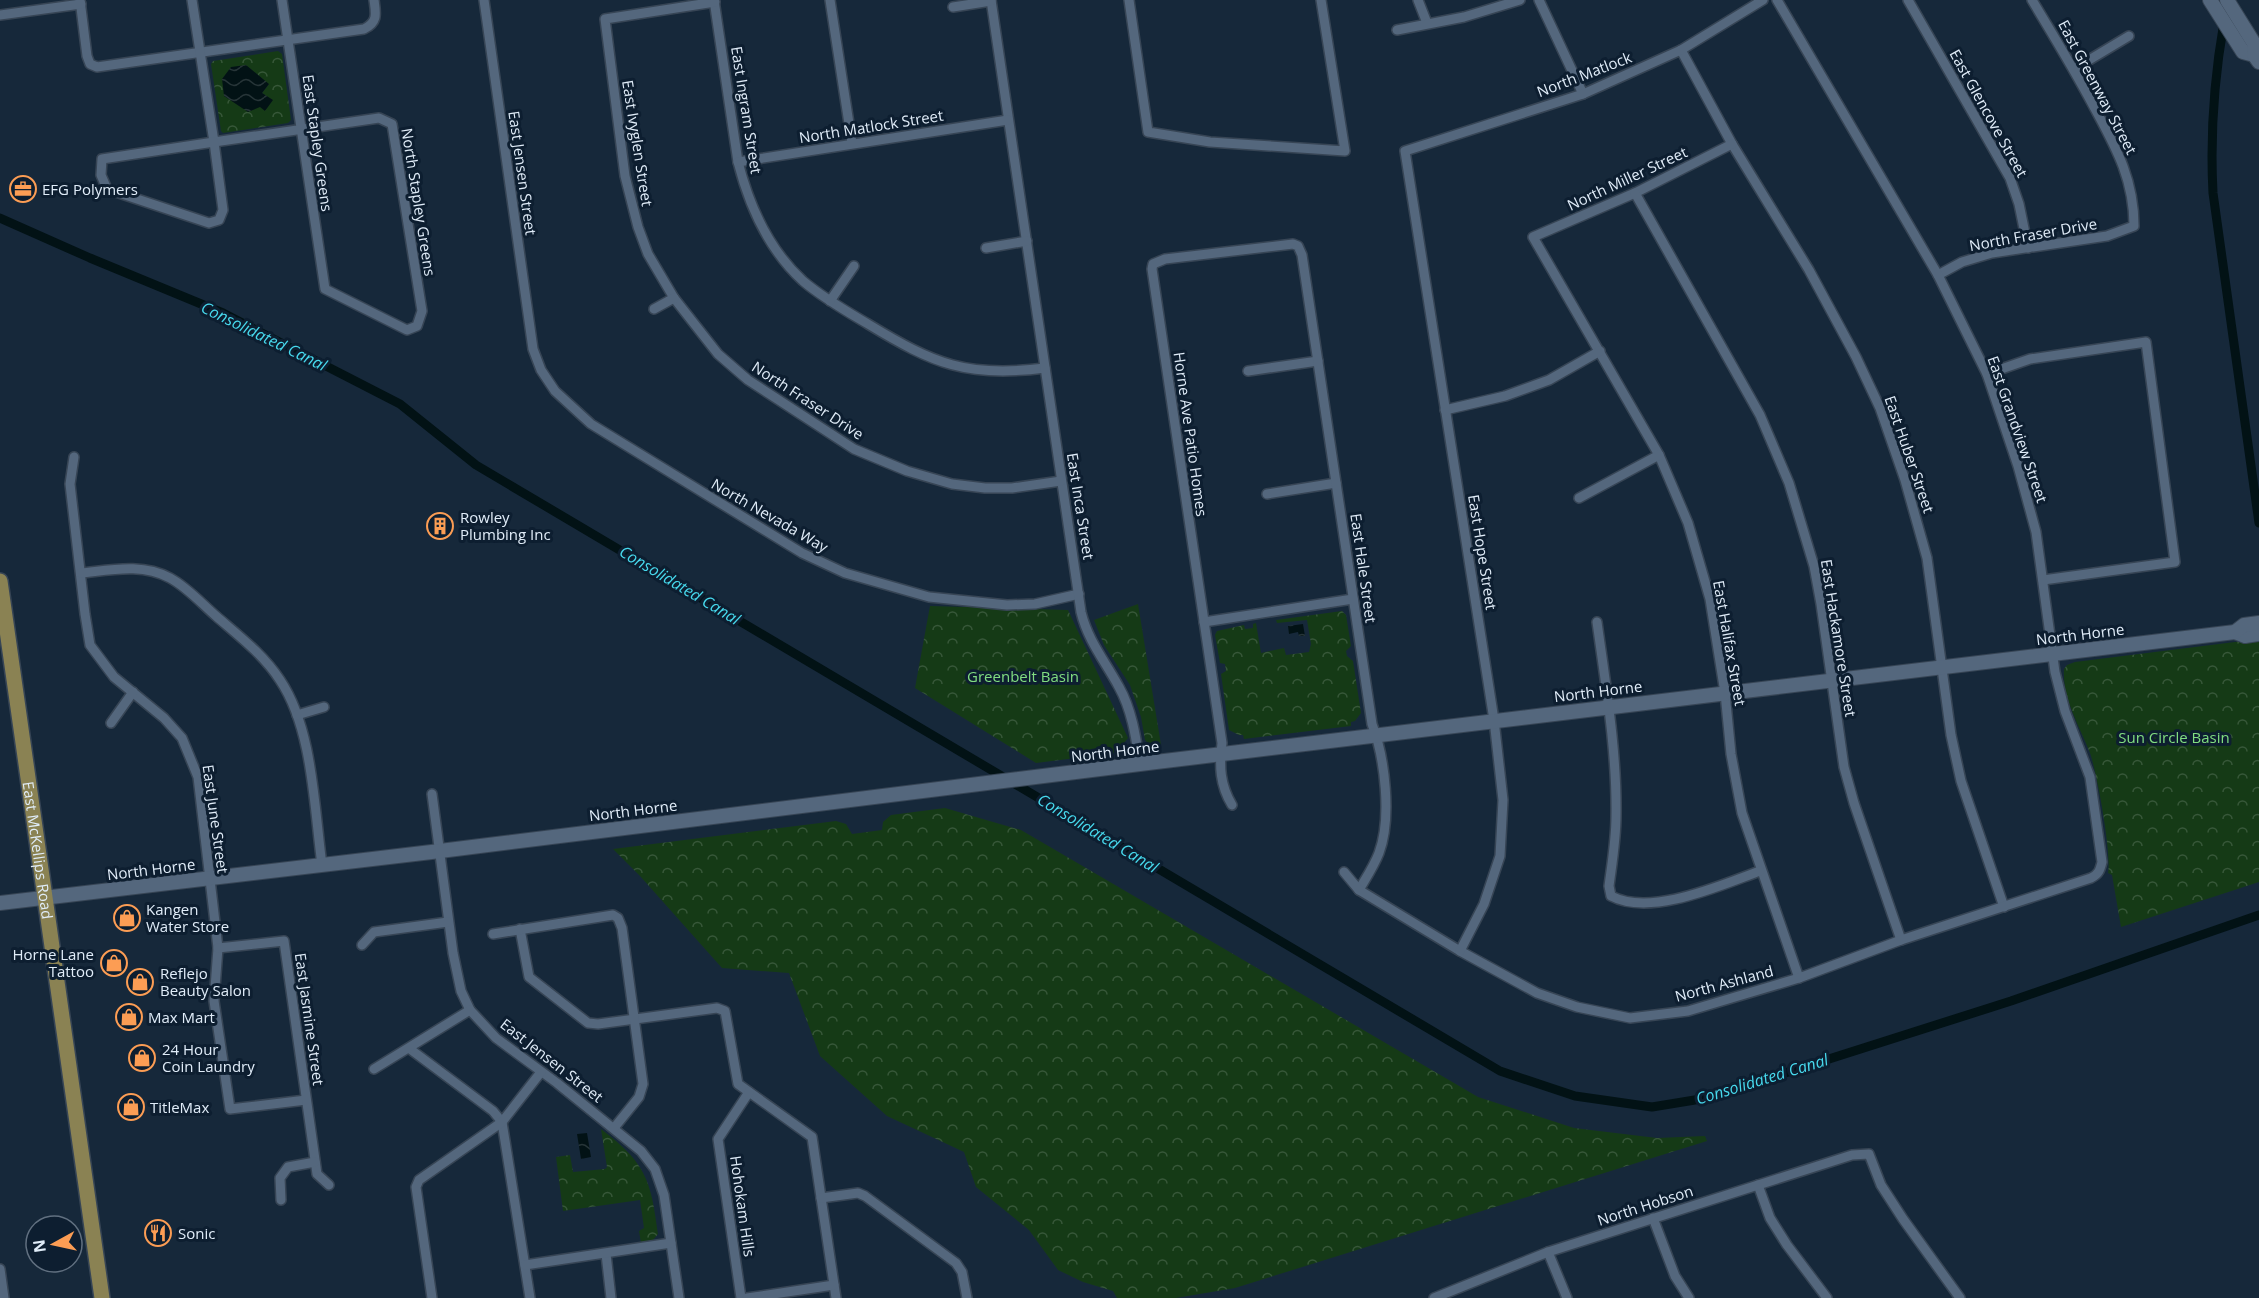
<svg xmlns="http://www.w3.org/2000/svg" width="2259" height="1298" viewBox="0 0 2259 1298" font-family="'Open Sans',sans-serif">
  <defs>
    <pattern id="park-crowns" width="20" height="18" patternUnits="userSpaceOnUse" patternTransform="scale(1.5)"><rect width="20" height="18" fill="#153a16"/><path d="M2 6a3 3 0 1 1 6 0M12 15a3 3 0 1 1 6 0" fill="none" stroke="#375739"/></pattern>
    <pattern id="water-waves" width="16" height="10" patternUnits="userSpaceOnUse" patternTransform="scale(1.5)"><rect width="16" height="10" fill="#021215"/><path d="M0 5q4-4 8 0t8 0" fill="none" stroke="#273538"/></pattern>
  </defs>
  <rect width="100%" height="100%" fill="#16283a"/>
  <g fill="url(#park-crowns)" fill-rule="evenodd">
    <path d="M278,51L282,54L291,120L288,123L223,133L221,131L211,64L213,61ZM269,84L262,93L272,100L224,96Z"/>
    <path d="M1138,604L1161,745L1159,749H1153L1145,740L1141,717L1130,685L1104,645L1094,620Z"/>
    <path d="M930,606L1068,610L1128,738L1116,753L1036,763L915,688Z"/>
    <path d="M1342,611L1346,615L1351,646L1346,651L1347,656L1353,661L1361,713L1355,721L1351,722V726L1244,739L1243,735H1239L1229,730L1221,674L1226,671L1225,664L1220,663L1215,635L1217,631L1244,625L1245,629L1253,628V624L1256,623L1261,653L1284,648L1286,655L1309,652L1311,644L1307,620L1277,623L1276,620Z"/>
    <path d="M2259,639V882L2121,927L2112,875L2108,873C2112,855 2097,773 2090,753C2080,727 2062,698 2064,669L2067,665L2075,662Z"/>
    <path d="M945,808L1021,830L1478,1097L1574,1128L1657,1138L1705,1136L1707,1141L1235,1288L1176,1298H1117L1113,1291L1083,1282L1058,1270L1029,1230L976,1187L964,1152L887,1116L820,1056L789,973L722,968L640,876L613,849L836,821L846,824L852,834L882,830L883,822L891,815Z"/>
    <path d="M601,1129C646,1163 651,1180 658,1234L653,1240L641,1243L639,1231L644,1228L640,1200L563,1211L556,1157L570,1155L573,1172L605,1169L607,1167Z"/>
  </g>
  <g fill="url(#water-waves)">
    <path d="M246,65L269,84L262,93L273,100L265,111L260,107L248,112L224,96L222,79L231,67Z"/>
    <path d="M1303,624L1305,636H1299L1298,632L1289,634L1288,626Z"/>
    <path d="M587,1133L591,1157L581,1159L577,1134Z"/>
  </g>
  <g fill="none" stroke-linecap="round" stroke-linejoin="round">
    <g stroke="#021215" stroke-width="9">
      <path d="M2224,22C2214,79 2210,136 2213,193L2259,523"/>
      <path d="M0,218L90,258L223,313L400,404L476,465L1500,1071L1575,1096L1652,1107L1707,1098L2011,1001L2259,915"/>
    </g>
    <defs>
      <g id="street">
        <path d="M80,0L87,56L90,64L97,67L364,29C378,22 376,14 374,0"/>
        <path d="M192,0L214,142L379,118L392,124L422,311L417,326L407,330L325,289L282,0"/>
        <path d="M484,0L533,349L541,370L555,391L591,424L802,553L845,573L929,597L1007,605L1035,604L1079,594"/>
        <path d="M714,0L738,162C749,205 769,250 803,281C823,298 846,311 868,324C934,364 967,378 1045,368"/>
        <path d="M830,0L852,143"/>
        <path d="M991,0L1081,612C1088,641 1105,661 1119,687C1132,710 1136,738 1140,764"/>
        <path d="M1129,0L1148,132L1210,142L1345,151L1321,0"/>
        <path d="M1418,0L1427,23"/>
        <path d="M1539,0L1583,94"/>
        <path d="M1908,0L2010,178L2019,204L2028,248"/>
        <path d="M715,2L605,19L625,176L638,227L648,254L674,298L718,354L748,380L854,449L907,471L952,484L985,488H1012L1061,481"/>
        <path d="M953,7L991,1"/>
        <path d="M0,15L81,4"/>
        <path d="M1397,30L1464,17L1520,0"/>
        <path d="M1681,50L1732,144L1809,270L1856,357L1880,408L1905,480L1927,558L1951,735L1961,781L2004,907"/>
        <path d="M2074,69L2129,36"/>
        <path d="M214,142L223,210L219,220L209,223L107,189L101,175L102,159Z"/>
        <path d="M1732,144L1635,193L1533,237L1659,455L1688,523L1710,599L1725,693L1731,754L1742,813L1799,978"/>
        <path d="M738,162L1008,120"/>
        <path d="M1635,193L1760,415L1789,483L1814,566L1821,604L1844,767L1854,803L1901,940"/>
        <path d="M986,248L1027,241"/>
        <path d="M1938,275L1962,262L1992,253L2107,236L2134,226C2134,178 2115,146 2093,105C2074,69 2053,35 2032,0"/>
        <path d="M830,301L854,266"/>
        <path d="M654,309L674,298"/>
        <path d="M1248,371L1318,361"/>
        <path d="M1987,374L2030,359L2146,342L2175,562L2043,580"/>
        <path d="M1445,410L1505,396L1549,380L1600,351"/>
        <path d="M74,457L70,484L85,614L90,645L114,677L164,718L182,738L198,777L218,948L214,1001L230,1109L306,1100"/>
        <path d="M1267,494L1336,483"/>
        <path d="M1579,498L1659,455"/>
        <path d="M81,573C111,570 142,563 170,578C187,587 202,604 216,616C239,636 263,654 280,680C313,729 314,807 322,865"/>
        <path d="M1204,622L1353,599"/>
        <path d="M1597,622C1606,687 1617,752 1616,816C1616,840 1612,863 1609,886L1611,896C1651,917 1721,885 1760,871"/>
        <path d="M297,715L324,707"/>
        <path d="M111,723L133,692"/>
        <path d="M432,794L453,953L461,991L470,1010L496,1038L557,1083L641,1151L655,1169L664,1195L679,1298"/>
        <path d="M1232,805C1220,785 1219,766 1222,743L1152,269L1153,264L1165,259L1293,244L1298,246L1302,255L1372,724C1385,758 1392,818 1379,853C1374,866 1366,878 1359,890"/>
        <path d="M1344,872L1359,890L1460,951L1537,993L1577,1007L1630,1018L1688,1011L1799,978L1901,940L2091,878C2099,874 2100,870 2102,862L2090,777L2065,711L2055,672L2036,532L2018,466L1987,374L1938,275L1777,0"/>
        <path d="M520,929L529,977L588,1023L598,1024L717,1008L725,1011L738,1084L812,1137L836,1298"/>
        <path d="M493,934L613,915L618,918L622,928L643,1084L639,1097L614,1128"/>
        <path d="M362,945L374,932L448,922"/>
        <path d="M218,948L284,941L317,1174L329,1185"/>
        <path d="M1460,951L1484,904L1500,856L1503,800L1494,720L1405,151L1583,94L1681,50L1763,0"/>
        <path d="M410,1049L493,1111L502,1122L530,1298"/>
        <path d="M374,1069L470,1010"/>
        <path d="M1758,1185L1770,1218L1787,1245L1827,1298"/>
        <path d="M821,1198L858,1193L865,1196L956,1263L962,1272L967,1298"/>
        <path d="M281,1200L280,1178L288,1167L315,1162"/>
        <path d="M1653,1218L1675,1276L1689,1298"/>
        <path d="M1548,1252L1567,1298"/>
        <path d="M606,1254L611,1298"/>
        <path d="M525,1265L671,1243"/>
        <path d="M0,1269L4,1298"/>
        <path d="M432,1298L416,1187L419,1180L502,1122L541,1072"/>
        <path d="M741,1298L718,1139L749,1092"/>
        <path d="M747,1298L834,1285"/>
        <path d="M1434,1298L1548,1252L1852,1155L1869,1154L1881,1185L1903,1219L1960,1298"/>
      </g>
      <g id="secondary">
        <path d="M2210,0L2243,52L2254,55L2259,62"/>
        <path d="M2227,0L2255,45L2254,55"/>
        <path d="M2235,632L2245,636L2259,634"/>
        <path d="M0,903L440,851L1156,762L2235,632L2244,625L2259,623"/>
      </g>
      <g id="primary">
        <path id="s1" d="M0,581L102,1298"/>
      </g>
    </defs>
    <use href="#street" stroke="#374555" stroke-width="12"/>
    <use href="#secondary" stroke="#374555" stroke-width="16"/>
    <use href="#primary" stroke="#374555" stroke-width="18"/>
    <use href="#street" stroke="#54677d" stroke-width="9"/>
    <use href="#secondary" stroke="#54677d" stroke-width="14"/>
    <use href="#primary" stroke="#8a8253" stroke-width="15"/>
  </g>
  <defs>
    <symbol id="office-ring" viewBox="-11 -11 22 22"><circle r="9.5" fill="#0d1e30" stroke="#fc9d54" stroke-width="1.5"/><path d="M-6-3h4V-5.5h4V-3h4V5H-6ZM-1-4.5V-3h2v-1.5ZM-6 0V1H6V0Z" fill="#fc9d54"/></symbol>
    <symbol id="building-ring" viewBox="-11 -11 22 22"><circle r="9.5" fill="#0d1e30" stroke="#fc9d54" stroke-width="1.5"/><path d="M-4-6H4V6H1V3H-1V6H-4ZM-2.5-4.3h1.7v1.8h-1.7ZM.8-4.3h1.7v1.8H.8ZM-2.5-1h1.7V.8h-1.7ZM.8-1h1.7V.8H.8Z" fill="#fc9d54"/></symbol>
    <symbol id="shop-ring" viewBox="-11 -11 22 22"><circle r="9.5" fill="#0d1e30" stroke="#fc9d54" stroke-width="1.5"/><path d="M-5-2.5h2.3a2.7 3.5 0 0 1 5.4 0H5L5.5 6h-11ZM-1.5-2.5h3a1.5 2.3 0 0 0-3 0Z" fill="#fc9d54"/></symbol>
    <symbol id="restaurant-ring" viewBox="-11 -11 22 22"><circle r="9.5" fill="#0d1e30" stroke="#fc9d54" stroke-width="1.5"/><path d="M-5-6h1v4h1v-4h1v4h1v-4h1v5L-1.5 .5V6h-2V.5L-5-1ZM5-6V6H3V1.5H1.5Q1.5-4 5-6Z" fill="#fc9d54"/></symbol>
  </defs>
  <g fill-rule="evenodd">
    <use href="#office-ring" x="8" y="174" width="30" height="30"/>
    <use href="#building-ring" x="425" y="511" width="30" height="30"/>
    <use href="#shop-ring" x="112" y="903" width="30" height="30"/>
    <use href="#shop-ring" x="99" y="948" width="30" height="30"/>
    <use href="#shop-ring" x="125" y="967" width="30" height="30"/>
    <use href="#shop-ring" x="114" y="1002" width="30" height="30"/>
    <use href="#shop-ring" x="127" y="1043" width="30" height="30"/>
    <use href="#shop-ring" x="116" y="1092" width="30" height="30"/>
    <use href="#restaurant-ring" x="143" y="1218" width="30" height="30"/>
  </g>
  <g text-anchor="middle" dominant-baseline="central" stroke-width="6" stroke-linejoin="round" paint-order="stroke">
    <g font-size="15" fill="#e0ecf8" stroke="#0d1e30">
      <text transform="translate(1584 74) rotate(-21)">North Matlock</text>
      <text transform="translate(2098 87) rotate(62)">East Greenway Street</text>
      <text transform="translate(747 110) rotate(81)">East Ingram Street</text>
      <text transform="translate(1989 113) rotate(61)">East Glencove Street</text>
      <text transform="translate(871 126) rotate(-9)">North Matlock Street</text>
      <text transform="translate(318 143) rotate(82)">East Stapley Greens</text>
      <text transform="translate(638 143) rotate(81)">East Ivyglen Street</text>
      <text transform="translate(523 173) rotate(82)">East Jensen Street</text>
      <text transform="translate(1627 178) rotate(-25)">North Miller Street</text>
      <text transform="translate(419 202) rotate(81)">North Stapley Greens</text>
      <text transform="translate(2033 234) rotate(-10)">North Fraser Drive</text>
      <text transform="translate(808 400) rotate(33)">North Fraser Drive</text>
      <text transform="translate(2018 429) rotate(71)">East Grandview Street</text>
      <text transform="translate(1191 434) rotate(82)">Horne Ave Patio Homes</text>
      <text transform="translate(1910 454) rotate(71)">East Huber Street</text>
      <text transform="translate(1081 506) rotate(81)">East Inca Street</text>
      <text transform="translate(770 515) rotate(30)">North Nevada Way</text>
      <text transform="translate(1483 552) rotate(81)">East Hope Street</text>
      <text transform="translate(1364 568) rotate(82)">East Hale Street</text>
      <text transform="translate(2080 634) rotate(-7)">North Horne</text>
      <text transform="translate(1839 638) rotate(81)">East Hackamore Street</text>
      <text transform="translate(1730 643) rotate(80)">East Halifax Street</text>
      <text transform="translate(1598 691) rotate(-7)">North Horne</text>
      <text transform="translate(1115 751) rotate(-7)">North Horne</text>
      <text transform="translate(633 810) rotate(-7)">North Horne</text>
      <text transform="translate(216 819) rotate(82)">East June Street</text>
      <text stroke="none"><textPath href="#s1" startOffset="272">East McKellips Road</textPath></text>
      <text transform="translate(151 869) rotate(-7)">North Horne</text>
      <text transform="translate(1724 983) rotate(-15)">North Ashland</text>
      <text transform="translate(310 1019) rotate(82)">East Jasmine Street</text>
      <text transform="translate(552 1060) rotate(38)">East Jensen Street</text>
      <text transform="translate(1645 1205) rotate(-18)">North Hobson</text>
      <text transform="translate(743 1206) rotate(82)">Hohokam Hills</text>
    </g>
    <g font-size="15" fill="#e0ecf8" stroke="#0d1e30" text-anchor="start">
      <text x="42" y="189">EFG Polymers</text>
      <text x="460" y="517">Rowley<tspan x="460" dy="17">Plumbing Inc</tspan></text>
      <text x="146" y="909">Kangen<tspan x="146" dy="17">Water Store</tspan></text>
      <text x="94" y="954" text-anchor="end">Horne Lane<tspan x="94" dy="17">Tattoo</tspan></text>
      <text x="160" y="973">Reflejo<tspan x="160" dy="17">Beauty Salon</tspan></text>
      <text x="148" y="1017">Max Mart</text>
      <text x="162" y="1049">24 Hour<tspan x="162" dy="17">Coin Laundry</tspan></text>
      <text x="150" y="1107">TitleMax</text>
      <text x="178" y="1233">Sonic</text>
    </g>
    <g font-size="15" fill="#81dd81" stroke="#0d1e30">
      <text x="1023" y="676">Greenbelt Basin</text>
      <text x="2174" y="737">Sun Circle Basin</text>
    </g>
    <g font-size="16" font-style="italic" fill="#47d9ed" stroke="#0d1e30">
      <text transform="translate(264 336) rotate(26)">Consolidated Canal</text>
      <text transform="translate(680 585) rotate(31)">Consolidated Canal</text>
      <text transform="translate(1098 833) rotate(31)">Consolidated Canal</text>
      <text transform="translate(1762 1079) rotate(-17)">Consolidated Canal</text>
    </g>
  </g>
  <g transform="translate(54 1244) rotate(262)"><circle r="28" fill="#0d1e30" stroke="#617080" stroke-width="1.5"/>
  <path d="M0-4.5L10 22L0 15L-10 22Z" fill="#fc9d54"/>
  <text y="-9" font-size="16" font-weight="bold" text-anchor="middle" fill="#e0ecf8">N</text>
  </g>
</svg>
